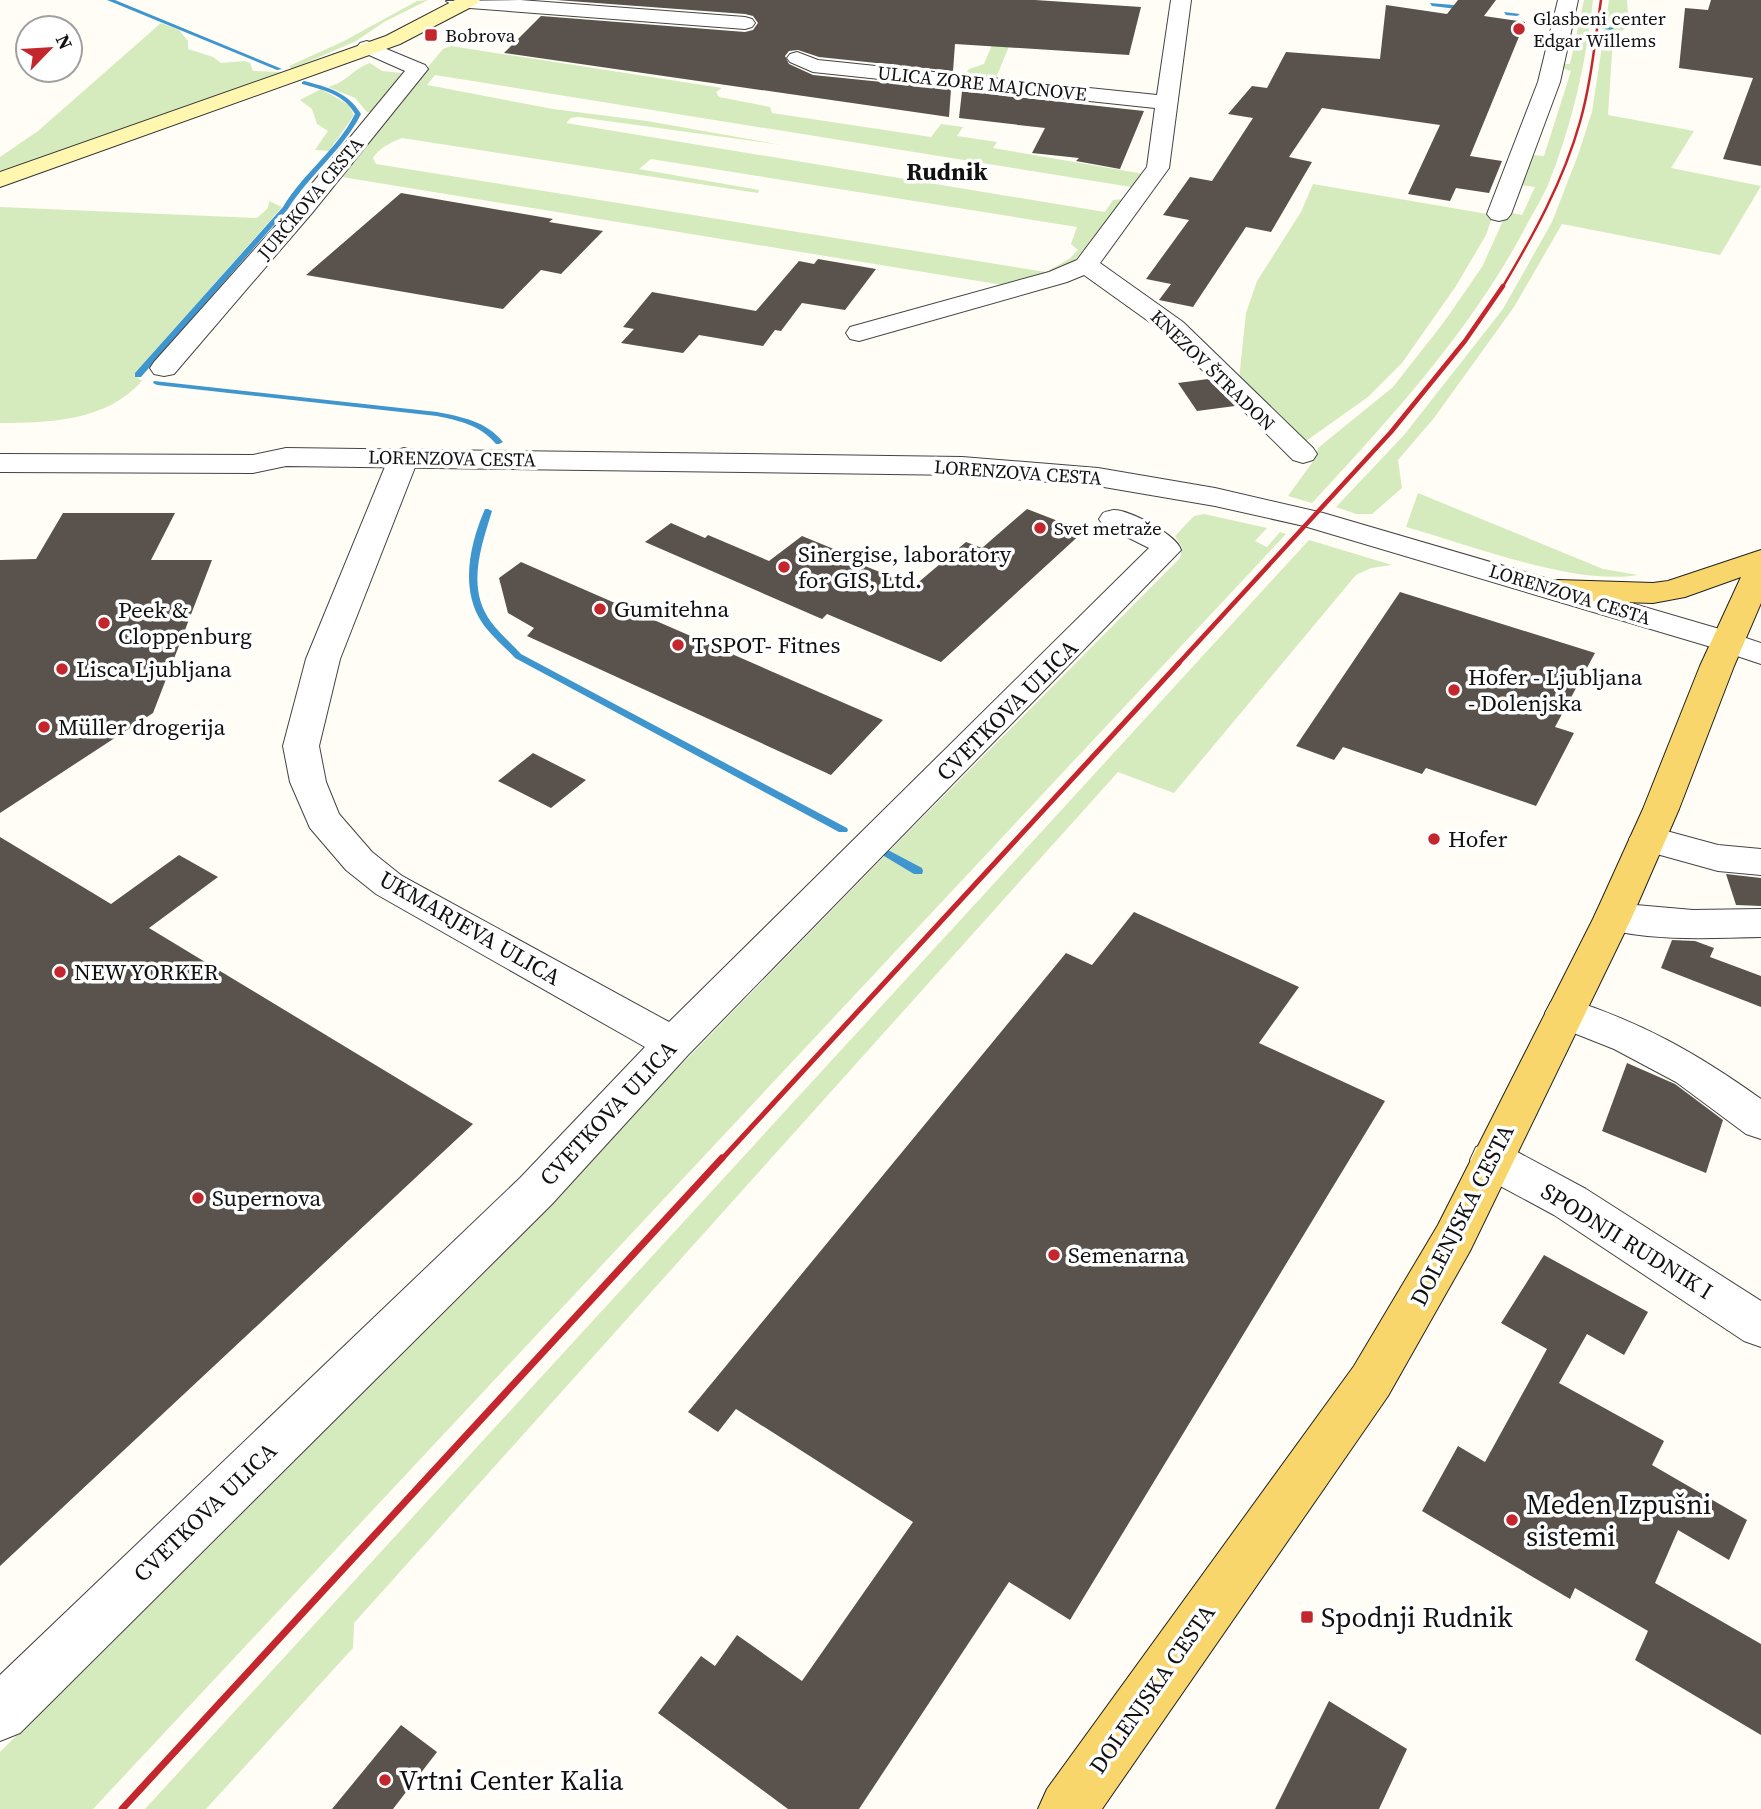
<svg xmlns="http://www.w3.org/2000/svg" width="1761" height="1809" viewBox="0 0 1761 1809" font-family="'Source Serif 4',serif">
  <rect width="100%" height="100%" fill="#fffdf5"/>
  <g fill="#d5ebbd" fill-rule="evenodd">
    <path d="M428,0L384,22L356,41L292,69L289,66L344,41L417,1Z"/>
    <path d="M1584,0H1593C1586,64 1572,125 1548,185C1541,201 1531,216 1523,232C1468,334 1390,419 1312,503L1288,496L1314,460L1318,448L1393,387L1444,322L1482,267L1507,212L1522,215L1535,187L1521,185L1532,155L1544,156L1571,71L1561,68L1563,64H1570Z"/>
    <path d="M1609,0H1627L1629,25L1613,38L1608,115L1694,131L1671,168L1761,186L1720,255L1562,224L1514,307L1434,418L1398,460L1402,488L1372,514H1356L1336,507L1404,435L1503,309L1552,222L1578,155L1592,112Z"/>
    <path d="M1002,21L1019,22L996,78L971,77L967,72L969,69L984,64Z"/>
    <path d="M161,23L179,30L188,41V49L213,57L221,63L244,61L250,63L253,71L281,72L0,173V157L38,131Z"/>
    <path d="M451,46L722,88L716,92L719,97L770,107L772,113L931,137L941,124L963,127L957,136L997,142L993,148L1144,174L1131,187L435,75L427,85L553,109L647,121L782,145L578,117L571,118L566,123L1105,212L1113,200L1123,199L1075,260L1058,270L1003,285L336,176L443,49ZM402,138L758,193L759,190L639,169L651,159L1077,227L1071,244L1078,250L1069,259L1046,272L376,164L373,158C380,147 390,143 402,138Z"/>
    <path d="M370,63L382,71L402,73L401,80L373,113L367,112L355,98L328,87C349,81 351,70 370,63Z"/>
    <path d="M321,89L349,105L354,115L329,151L315,150L328,131L317,124L312,109L300,100Z"/>
    <path d="M1313,184L1493,215L1486,235L1456,286L1402,363L1368,397L1306,441L1239,379L1246,313L1257,281L1301,212Z"/>
    <path d="M269,201L282,207L134,375L142,381C106,421 51,423 0,423V207L257,218L268,208Z"/>
    <path d="M1418,493L1603,569L1638,575C1574,586 1471,545 1406,527Z"/>
    <path d="M1204,514L1267,528L1255,541L1267,547L1280,532L1286,534L93,1809H0V1752L447,1305L905,835L1180,558L1182,547L1175,536L1194,516Z"/>
    <path d="M1309,540L1392,565L1371,568L1356,575L1174,793L1118,772L354,1623L353,1648L206,1809H145Z"/>
  </g>
  <g fill="none" stroke-linecap="round" stroke-linejoin="round">
    <g fill="#3f96cf" fill-rule="evenodd">
      <path d="M107,0H115L282,69L277,70Z"/>
      <path d="M1430,3L1465,6L1468,8L1465,10L1432,6Z"/>
      <path d="M1504,12L1520,14L1517,16L1506,15Z"/>
      <path d="M1579,23L1591,25L1588,27L1581,26Z"/>
      <path d="M1602,26L1614,28C1611,31 1606,29 1602,28Z"/>
      <path d="M304,81C327,87 348,92 361,114C343,150 309,175 288,209L141,377H135V373L283,207C303,173 337,150 355,114C344,94 323,90 302,84V82Z"/>
      <path d="M154,381L437,412C462,417 486,421 503,442L499,444H496C480,425 460,421 437,416L157,385L153,383Z"/>
      <path d="M485,509H488L492,511C481,547 466,588 491,622C500,634 511,643 521,654L847,828L848,830L847,832H839L515,658C504,646 490,635 481,621C460,588 470,543 485,509Z"/>
      <path d="M888,850L922,868L923,871L922,874H914L884,856L883,854Z"/>
    </g>
  </g>
  <g fill="#5a524d">
    <path d="M556,0H1035L1141,7L1129,55L955,44L953,71L819,57L798,50L789,51L785,56L789,64L813,75L951,89L949,117L504,53L541,16L745,32L753,30L758,23L753,16L745,14Z"/>
    <path d="M1458,0H1496L1484,16L1525,22L1470,156L1502,161L1489,193L1456,188L1450,201L1408,194L1440,125L1322,108L1289,157L1312,162L1271,232L1246,227L1193,307L1159,300L1171,284L1146,279L1189,220L1163,215L1190,177L1212,181L1253,118L1228,114L1252,86L1267,88L1286,52L1380,59L1386,5L1447,14Z"/>
    <path d="M1711,0H1761V166L1723,159L1753,78L1679,68L1685,8L1708,10Z"/>
    <path d="M962,91L1144,111L1120,169L1076,161L1079,158L1032,153L1045,128L959,118Z"/>
    <path d="M401,193L553,219L549,222L603,231L561,274L541,270L503,309L306,275Z"/>
    <path d="M818,259L876,269L845,310L802,303L781,331L775,330L763,346L699,335L683,353L621,343L634,329L623,327L652,292L756,311L799,261L814,264Z"/>
    <path d="M1208,379L1235,406L1197,411L1178,383Z"/>
    <path d="M1027,509L1084,531L941,662L827,614L822,619L645,542L671,523L705,538L708,535L769,561L802,536L846,554L843,557L914,586L966,542L982,548Z"/>
    <path d="M63,513H175L151,560H212L153,713L0,813V560L36,559Z"/>
    <path d="M521,562L883,720L831,775L527,636L534,628L508,613L499,578Z"/>
    <path d="M1400,592L1595,653L1555,727L1574,733L1536,806L1426,768L1422,774L1343,747L1334,760L1296,746Z"/>
    <path d="M533,753L586,780L551,808L498,781Z"/>
    <path d="M0,837L111,904L179,855L218,877L149,928L473,1124L0,1566Z"/>
    <path d="M1726,874L1761,878V906L1736,905Z"/>
    <path d="M1134,912L1299,987L1259,1043L1385,1101L1070,1620L1009,1582L859,1809H788L658,1713L701,1656L715,1666L737,1635L802,1681L913,1522L736,1409L718,1432L688,1412L1066,953L1092,965Z"/>
    <path d="M1672,940L1695,941L1714,948L1710,957L1761,976V1007L1661,968Z"/>
    <path d="M1627,1063L1675,1084L1723,1120L1706,1173L1602,1131Z"/>
    <path d="M1544,1255L1648,1312L1624,1355L1587,1334L1559,1383L1664,1441L1652,1465L1747,1520L1729,1560L1678,1530L1655,1583L1761,1644V1735L1635,1660L1648,1631L1575,1588L1570,1599L1422,1511L1458,1446L1485,1462L1547,1349L1501,1323Z"/>
    <path d="M1329,1701L1407,1749L1379,1809H1275Z"/>
    <path d="M401,1725L437,1752L393,1809H332Z"/>
  </g>
  <g fill="none" stroke-linecap="round" stroke-linejoin="round">
    <defs>
      <g id="minor">
        <path d="M520,0L745,17L752,19L755,23L752,27L745,29L456,7L446,1Z"/>
        <path d="M1171,0H1191L1169,168L1100,263L1183,322L1313,448L1317,454L1313,460L1303,463L1293,460L1165,333L1084,275L1067,282L859,341L850,339L846,333L850,327L1049,272L1077,260L1147,167L1155,108L813,72L790,62L787,58L790,54L797,52L818,60L1157,95Z"/>
        <path d="M1558,0H1578L1560,82L1511,214L1507,219L1499,221L1491,219L1487,214L1538,82Z"/>
        <path d="M367,41L425,65L428,69L312,213L174,374L164,376L154,374L150,368L154,362L296,203L405,71L360,51L357,47L360,43Z"/>
        <path d="M404,448L414,451L419,457L340,659L319,746L326,782L339,814L372,852L402,876L669,1022L1149,548L1103,525L1099,519L1103,513C1104,512 1113,510 1114,510C1130,510 1177,535 1181,550L688,1055L552,1204L20,1733L0,1741V1675L520,1178L645,1047L376,894L346,870L310,828L290,782L283,746L306,659L389,457L394,451Z"/>
        <path d="M1728,632L1761,643V664L1716,649L1712,642L1716,635Z"/>
        <path d="M1648,826L1718,845L1761,849V875L1718,871L1635,848L1629,839L1635,830Z"/>
        <path d="M1613,903L1693,910L1761,909V937C1709,938 1650,942 1599,927L1594,917L1599,907Z"/>
        <path d="M1565,998C1640,1021 1698,1054 1761,1099V1139L1746,1134L1676,1082L1614,1049L1551,1024L1545,1013L1551,1002Z"/>
        <path d="M1492,1142L1508,1147L1586,1189L1761,1301V1347L1744,1341L1554,1215L1476,1173L1470,1160L1476,1147Z"/>
      </g>
      <path id="tertiary" d="M286,448L962,457L1098,468L1215,488L1323,513L1740,635L1744,642L1740,649L1728,652L1304,526L1215,506L1098,486L962,475L286,466L253,473L0,472V454L253,455Z"/>
      <path id="secondary" d="M455,0H480L477,4L400,44L0,187V172L386,36Z"/>
      <path id="primary" d="M1761,550V603L1734,666L1679,809L1632,917L1470,1251L1388,1396L1102,1809H1038L1047,1789L1354,1366L1438,1225L1594,917L1643,809L1700,666L1741,577L1685,597L1653,603L1558,600L1547,597L1542,590L1547,583L1558,580L1653,583L1668,581Z"/>
    </defs>
    <use href="#minor" stroke="#444" stroke-width="2"/>
    <use href="#tertiary" stroke="#444" stroke-width="2"/>
    <use href="#secondary" stroke="#333" stroke-width="2"/>
    <use href="#primary" stroke="#222" stroke-width="2"/>
    <use href="#minor" fill="#fff" fill-rule="evenodd"/>
    <use href="#tertiary" fill="#fff" fill-rule="evenodd"/>
    <use href="#secondary" fill="#fff6b0" fill-rule="evenodd"/>
    <use href="#primary" fill="#f9d66b" fill-rule="evenodd"/>
    <path stroke="#c4262e" stroke-width="2.5" d="M1502,288C1533,236 1563,182 1580,122C1591,83 1595,41 1601,0"/>
    <path stroke="#c4262e" stroke-width="4.5" d="M1177,665L1391,432L1465,341L1503,286"/>
    <path stroke="#c4262e" stroke-width="5" d="M721,1160L1179,663"/>
    <path stroke="#c4262e" stroke-width="7" d="M122,1809L722,1158"/>
  </g>
  <g fill="#c4262e" stroke="#fff" stroke-width="2.5">
    <circle cx="1519" cy="29" r="7"/>
    <rect x="424" y="28" width="14" height="14" rx="3.5"/>
    <circle cx="1040" cy="528" r="7"/>
    <circle cx="784" cy="567" r="7"/>
    <circle cx="600" cy="609" r="7"/>
    <circle cx="104" cy="623" r="7"/>
    <circle cx="678" cy="645" r="7"/>
    <circle cx="62" cy="669" r="7"/>
    <circle cx="1454" cy="690" r="7"/>
    <circle cx="44" cy="727" r="7"/>
    <circle cx="1434" cy="839" r="7"/>
    <circle cx="60" cy="972" r="7"/>
    <circle cx="198" cy="1198" r="7"/>
    <circle cx="1054" cy="1255" r="7"/>
    <circle cx="1512" cy="1520" r="7"/>
    <rect x="1300" y="1610" width="14" height="14" rx="3.5"/>
    <circle cx="385" cy="1780" r="7"/>
  </g>
  <g text-anchor="middle" dominant-baseline="central" stroke-width="7" stroke-linejoin="round" paint-order="stroke">
    <g font-size="19" fill="#111" stroke="#fff" text-anchor="start">
      <text x="1533" y="18">Glasbeni center<tspan x="1533" dy="22">Edgar Willems</tspan></text>
      <text x="445" y="35">Bobrova</text>
      <text x="1054" y="528">Svet metraže</text>
    </g>
    <g font-size="19" fill="#111" stroke="#fff">
      <text transform="translate(982 83) rotate(6)">ULICA ZORE MAJCNOVE</text>
      <text transform="translate(310 198) rotate(-50)">JURČKOVA CESTA</text>
      <text transform="translate(1213 370) rotate(44)">KNEZOV ŠTRADON</text>
      <text transform="translate(452 458) rotate(1)">LORENZOVA CESTA</text>
      <text transform="translate(1018 472) rotate(4)">LORENZOVA CESTA</text>
      <text transform="translate(1570 594) rotate(17)">LORENZOVA CESTA</text>
    </g>
    <g font-size="23" fill="#111" stroke="#fff" text-anchor="start">
      <text x="798" y="554">Sinergise, laboratory<tspan x="798" dy="26">for GIS, Ltd.</tspan></text>
      <text x="614" y="609">Gumitehna</text>
      <text x="118" y="610">Peek &amp;<tspan x="118" dy="26">Cloppenburg</tspan></text>
      <text x="692" y="645">T SPOT- Fitnes</text>
      <text x="76" y="669">Lisca Ljubljana</text>
      <text x="1468" y="677">Hofer - Ljubljana<tspan x="1468" dy="26">- Dolenjska</tspan></text>
      <text x="58" y="727">Müller drogerija</text>
      <text x="1448" y="839">Hofer</text>
      <text x="74" y="972">NEW YORKER</text>
      <text x="212" y="1198">Supernova</text>
      <text x="1068" y="1255">Semenarna</text>
    </g>
    <g font-size="23" fill="#111" stroke="#fff">
      <text transform="translate(1007 710) rotate(-45)">CVETKOVA ULICA</text>
      <text transform="translate(470 928) rotate(30)">UKMARJEVA ULICA</text>
      <text transform="translate(608 1113) rotate(-47)">CVETKOVA ULICA</text>
      <text transform="translate(1462 1215) rotate(-63)">DOLENJSKA CESTA</text>
      <text transform="translate(1627 1241) rotate(32)">SPODNJI RUDNIK I</text>
      <text transform="translate(205 1512) rotate(-44)">CVETKOVA ULICA</text>
      <text transform="translate(1152 1689) rotate(-55)">DOLENJSKA CESTA</text>
    </g>
    <g font-size="24" font-weight="bold" fill="#111" stroke="#fff">
      <text x="947" y="171">Rudnik</text>
    </g>
    <g font-size="28" fill="#111" stroke="#fff" text-anchor="start">
      <text x="1526" y="1504">Meden Izpušni<tspan x="1526" dy="32">sistemi</tspan></text>
      <text x="1321" y="1617">Spodnji Rudnik</text>
      <text x="399" y="1780">Vrtni Center Kalia</text>
    </g>
  </g>
  <g transform="translate(49 49) rotate(65)"><circle r="33" fill="#ffffff" stroke="#a0a0a0" stroke-width="2"/>
  <path d="M0-5L12 26L0 18L-12 26Z" fill="#c4262e"/>
  <text y="-10" font-size="19" font-weight="bold" text-anchor="middle" fill="#111111">N</text>
  </g>
</svg>
